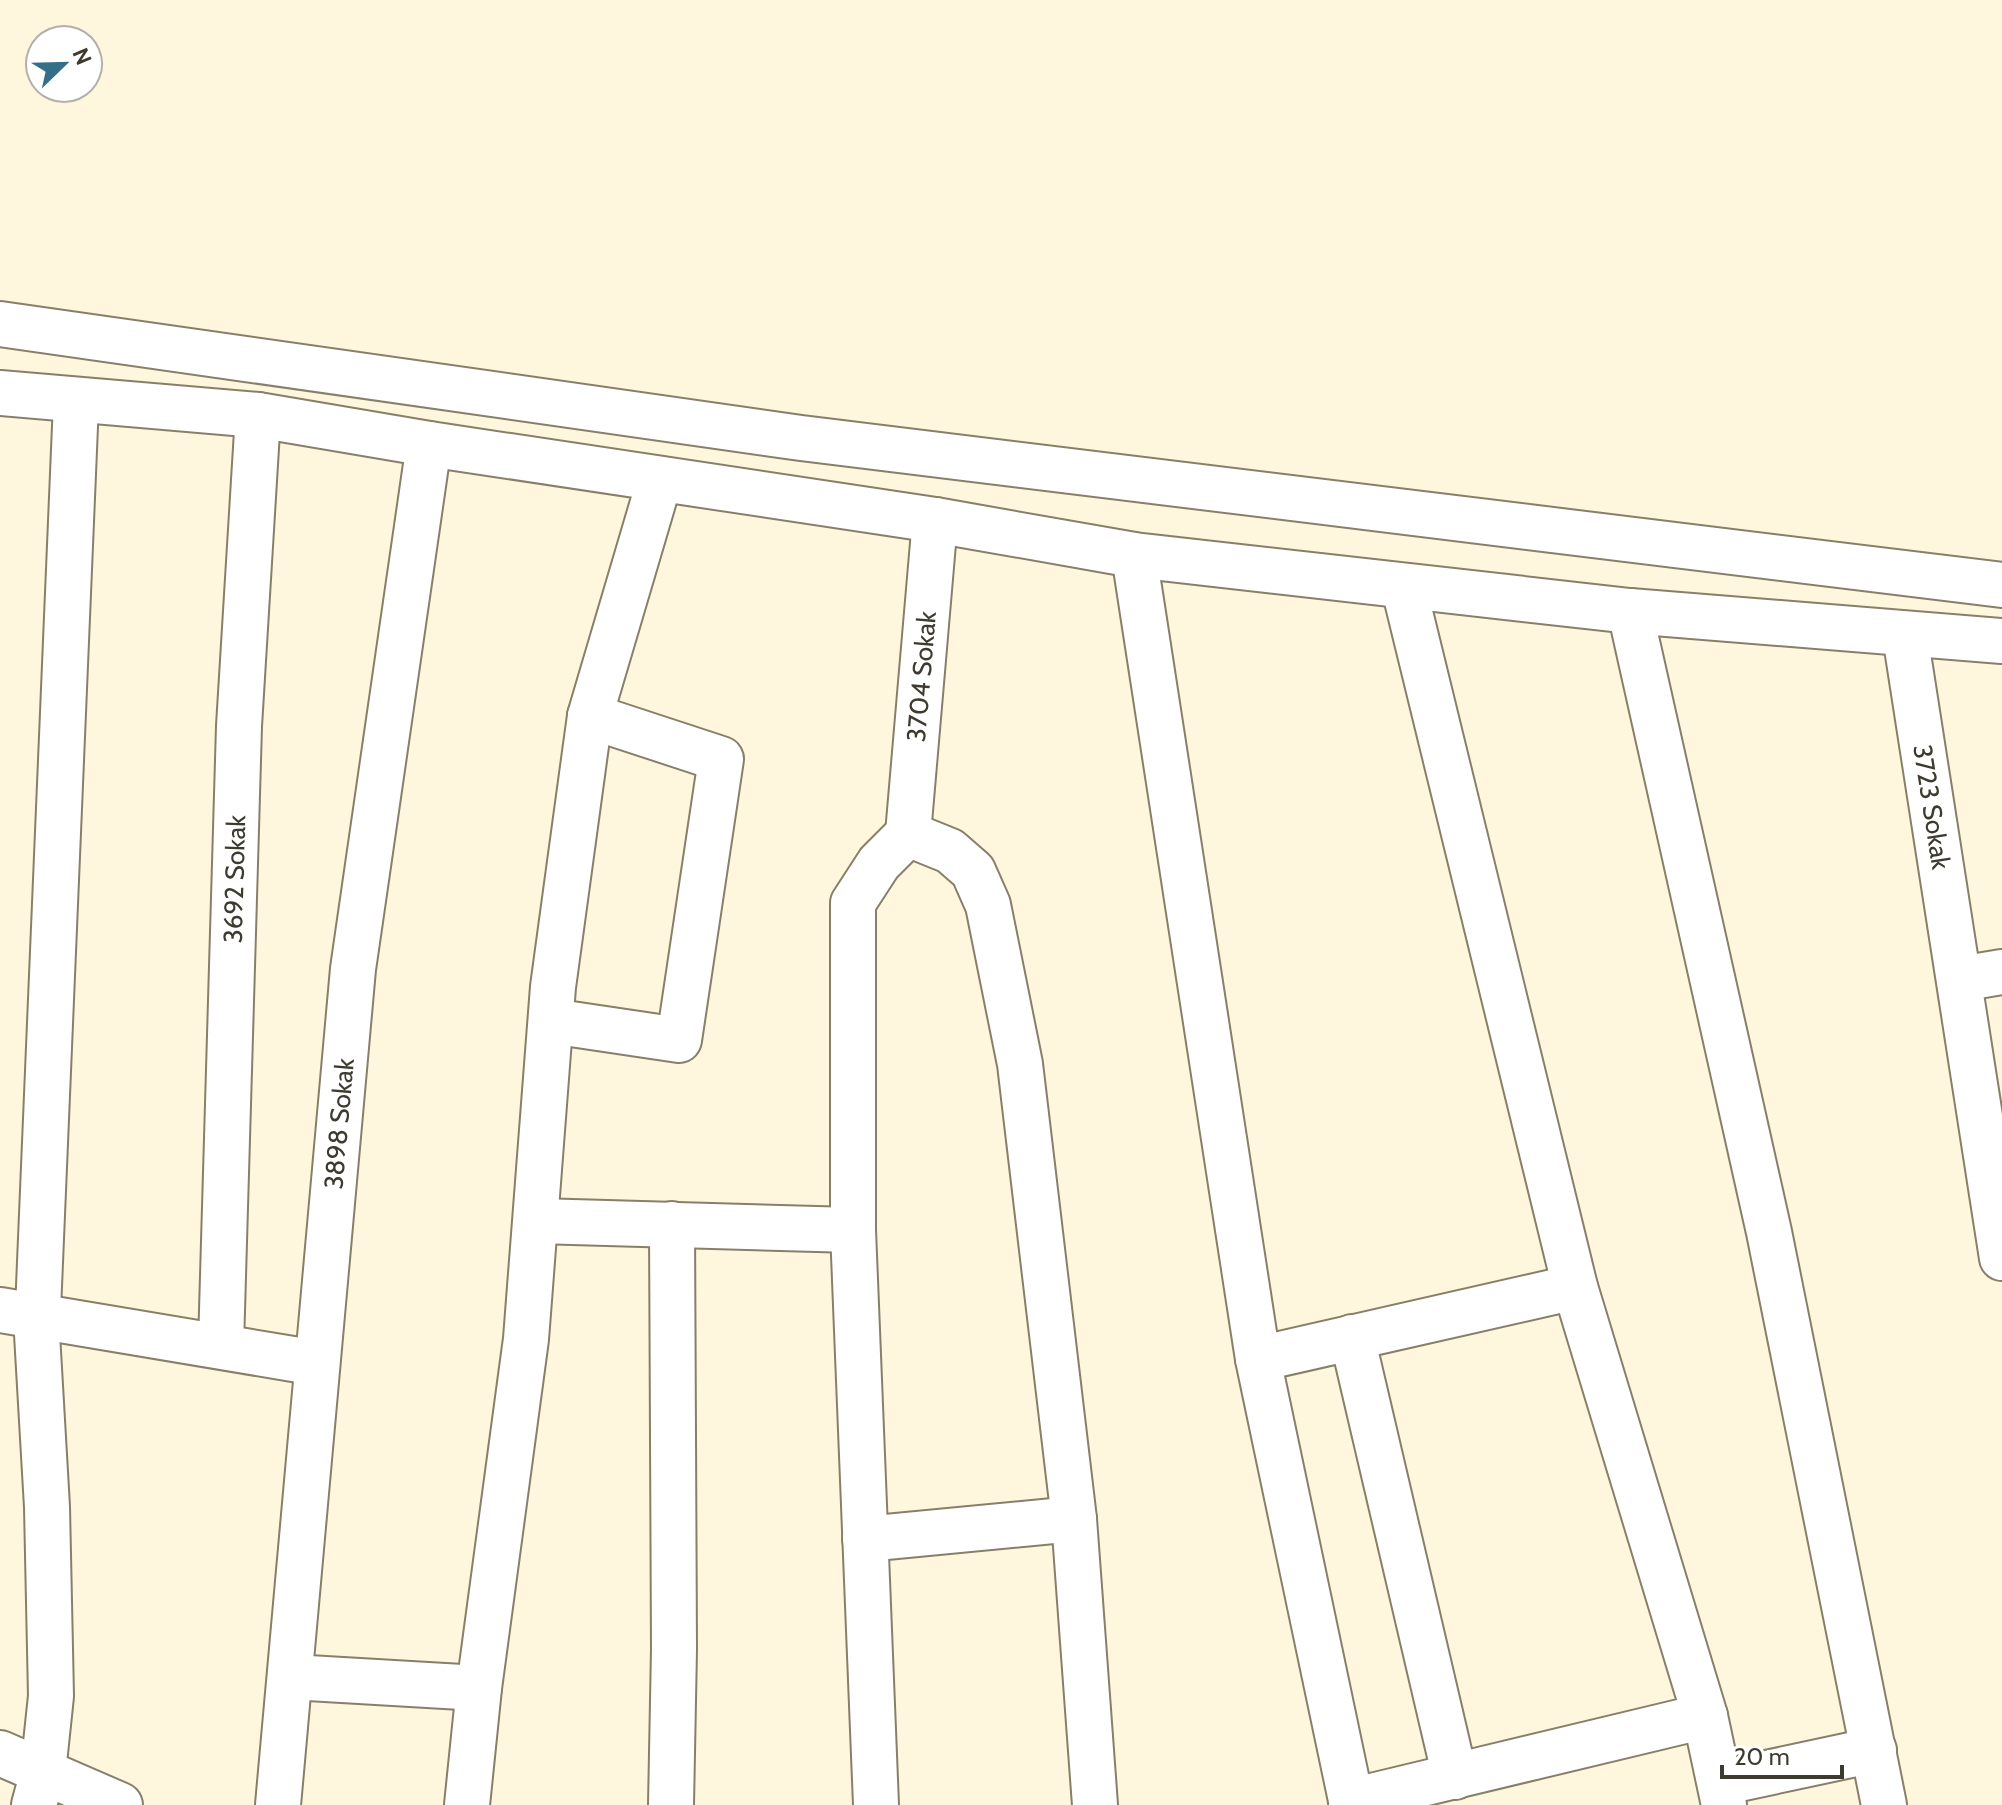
<svg xmlns="http://www.w3.org/2000/svg" width="2002" height="1805" viewBox="0 0 2002 1805" font-family="Cabin,sans-serif">
  <rect width="100%" height="100%" fill="#fff6de"/>
  <g fill="none" stroke-linecap="round" stroke-linejoin="round">
    <defs>
      <g id="minor">
        <path d="M1134,555L1258,1359L1352,1805"/>
        <path d="M1630,611L1769,1232L1884,1805"/>
        <path id="s1" d="M1905,635L2002,1258"/>
        <path d="M908,834L950,851L973,871L988,905L1020,1064L1074,1519L1095,1805"/>
        <path id="s2" d="M908,834L935,520"/>
        <path d="M1960,979L2002,972"/>
        <path d="M551,1021L679,1040L721,759L590,716"/>
        <path d="M537,1221L853,1230"/>
        <path d="M0,1310L317,1363"/>
        <path d="M1352,1337L1455,1777"/>
        <path id="s3" d="M221,1345L239,726L258,415"/>
        <path d="M1258,1359L1575,1287"/>
        <path d="M865,1539L1074,1519"/>
        <path d="M291,1677L479,1688"/>
        <path d="M0,1753L120,1805"/>
        <path d="M1720,1783L1874,1750"/>
        <path d="M1351,1801L1705,1716"/>
        <path d="M34,1805L43,1772L51,1696L47,1507L37,1334L76,402"/>
        <path id="s4" d="M278,1805L353,969L429,444"/>
        <path d="M467,1805L479,1688L526,1339L553,987L590,716L660,479"/>
        <path d="M671,1805L674,1649L672,1224"/>
        <path d="M876,1805L853,1230V903L879,863L908,834"/>
      </g>
      <path id="tertiary" d="M1404,588L1575,1287L1705,1716L1724,1805"/>
      <g id="secondary">
        <path d="M0,324L801,438L2002,585"/>
        <path d="M0,393L258,415L429,444L935,520L1134,555L1630,611L2002,641"/>
      </g>
    </defs>
    <use href="#minor" stroke="#877f6a" stroke-width="48"/>
    <use href="#tertiary" stroke="#877f6a" stroke-width="48"/>
    <use href="#secondary" stroke="#877f6a" stroke-width="48"/>
    <use href="#minor" stroke="#fff" stroke-width="44"/>
    <use href="#tertiary" stroke="#fff" stroke-width="44"/>
    <use href="#secondary" stroke="#fff" stroke-width="44"/>
  </g>
  <g text-anchor="middle" dominant-baseline="central" stroke-width="7" stroke-linejoin="round" paint-order="stroke">
    <g font-size="26" fill="#3d3a30" stroke="#fff">
      <text stroke="none"><textPath href="#s2" startOffset="158">3704 Sokak</textPath></text>
      <text stroke="none"><textPath href="#s1" startOffset="174">3723 Sokak</textPath></text>
      <text stroke="none"><textPath href="#s3" startOffset="466">3692 Sokak</textPath></text>
      <text stroke="none"><textPath href="#s4" startOffset="684">3898 Sokak</textPath></text>
    </g>
  </g>
  <g transform="translate(64 64) rotate(67)"><circle r="38" fill="#ffffff" stroke="#b1b0ac" stroke-width="2"/>
  <path d="M0-6L14 30L0 20L-14 30Z" fill="#336f86"/>
  <text y="-12" font-size="22" font-weight="bold" text-anchor="middle" fill="#3d3a30">N</text>
  </g>
  <path d="M1722 1765v12h120v-12" fill="none" stroke="#3d3a30" stroke-width="4"/>
  <text x="1734" y="1765" font-size="24" fill="#3d3a30" stroke="#ffffff" stroke-width="6" paint-order="stroke">20 m</text>
</svg>
